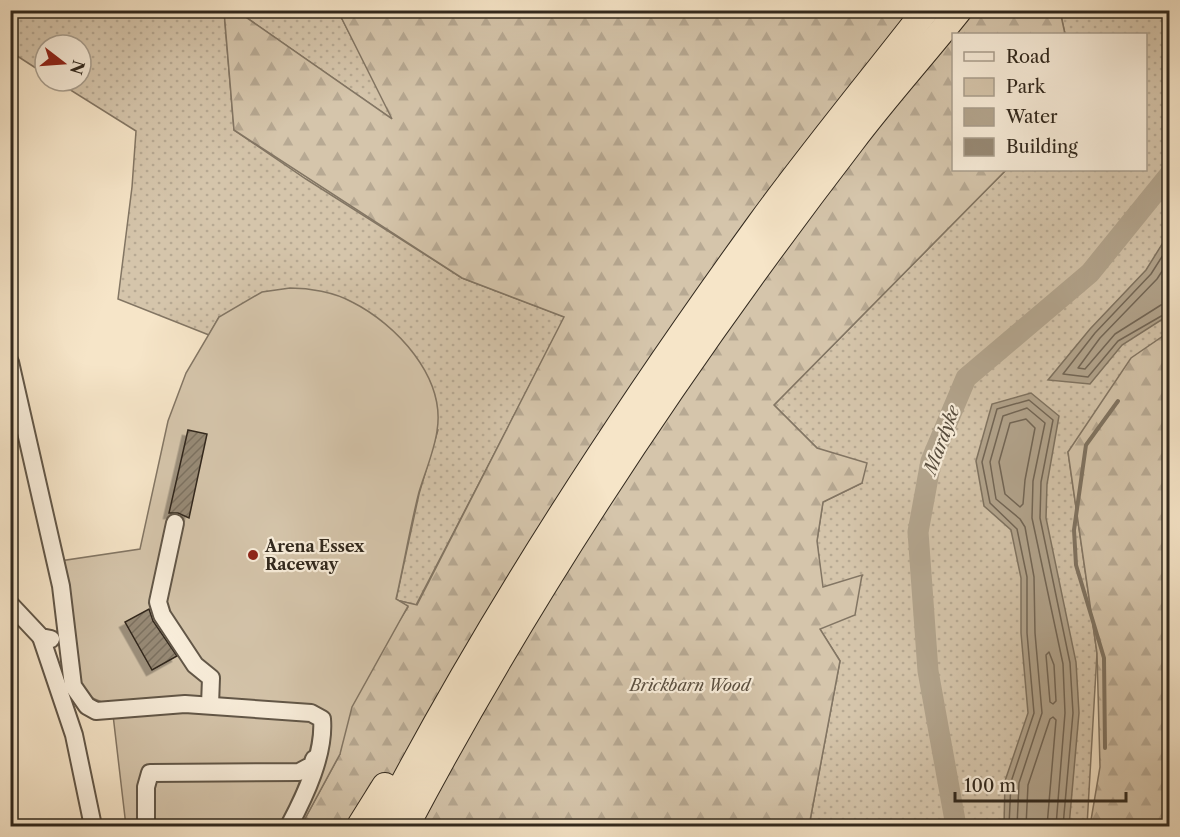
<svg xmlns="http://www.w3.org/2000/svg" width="1180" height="837" viewBox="0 0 1180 837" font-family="'Libre Caslon Text',serif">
  <defs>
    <pattern id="grass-dots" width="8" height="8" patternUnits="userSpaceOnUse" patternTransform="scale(1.5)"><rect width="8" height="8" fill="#d5c5ab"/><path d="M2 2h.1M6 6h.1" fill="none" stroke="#b7a993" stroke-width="1.8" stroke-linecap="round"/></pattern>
    <pattern id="forest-firs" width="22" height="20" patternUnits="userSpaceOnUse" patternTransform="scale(1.5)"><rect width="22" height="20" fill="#d5c5ab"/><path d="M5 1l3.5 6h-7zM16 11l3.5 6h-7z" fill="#b7a993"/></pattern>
    <pattern id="building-hatch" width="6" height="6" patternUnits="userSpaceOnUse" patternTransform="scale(1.5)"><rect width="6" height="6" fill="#978a76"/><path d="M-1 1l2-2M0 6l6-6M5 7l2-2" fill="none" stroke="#7c7160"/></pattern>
    <filter id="shadow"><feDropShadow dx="-5.5" dy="5.5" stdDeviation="0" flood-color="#0004"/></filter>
  </defs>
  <rect width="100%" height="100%" fill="#f6e5c8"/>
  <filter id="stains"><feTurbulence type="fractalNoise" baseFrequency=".00333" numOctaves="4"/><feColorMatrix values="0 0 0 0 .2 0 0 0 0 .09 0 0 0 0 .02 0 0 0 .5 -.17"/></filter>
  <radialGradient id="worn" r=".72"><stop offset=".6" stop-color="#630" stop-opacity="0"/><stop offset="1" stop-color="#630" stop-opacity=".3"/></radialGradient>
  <g fill="url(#grass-dots)" stroke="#837664" stroke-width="1.5">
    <path d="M10,11H224L234,130L306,179L462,278L565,317L416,605L396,600L419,494L438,430L219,317L209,335L118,299L132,187L136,131L56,81H81V45H45V74L11,52Z"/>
    <path d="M237,11H338L394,120Z"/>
    <path d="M1060,11H1169V333L1068,452L1097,653L1087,826H809L840,661L819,628L862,576L822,588L817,541L823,502L862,483L817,448L774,405L1006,170H1146V34H1065Z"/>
  </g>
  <g fill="url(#forest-firs)" stroke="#837664" stroke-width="1.5">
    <path d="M224,11H237L392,119L338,11H1060L1065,34H954V170H1006L774,405L817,448L867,463L862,483L823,502L817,541L823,587L862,575L855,615L820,629L840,661L809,826H301L340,754L345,706L408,607L396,600L417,605L564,317L462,278L234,130Z"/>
    <path d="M1169,332V826H1090L1100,767L1097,653L1068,452L1131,358Z"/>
  </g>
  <path fill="#d5c5ab" stroke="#837664" stroke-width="1.5" d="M290,288C309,288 334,292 352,302C396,324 446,377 437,431C434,452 425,472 419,492C410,527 404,564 396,599L408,606L352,707L340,754L301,826H126L113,715L109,704C101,702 90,699 84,691C69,669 65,590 60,561L140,549L168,421L186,373L219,317L262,292Z"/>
  <g fill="#b3a58e" stroke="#7f7361" stroke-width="1.5">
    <path d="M1169,233V315L1122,345L1090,384L1048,380L1090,329L1146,270Z"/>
    <path d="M1031,393L1059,416L1047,484L1046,518L1076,662L1079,713L1069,826H1004L1005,781L1028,713L1021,633V578L1011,530L984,506L976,461L992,404Z"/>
  </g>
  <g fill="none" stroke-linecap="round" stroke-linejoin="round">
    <g stroke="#726656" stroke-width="1.5">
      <path d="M1170,244L1151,274L1095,333L1063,374L1088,377L1118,341L1170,311"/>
      <path d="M1170,259L1157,279L1100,338L1078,368L1085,369L1115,334L1161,305L1170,303"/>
      <path d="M1026,419L1035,428L1025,480L1023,504L1020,507L1005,494L999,462L1010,423Z"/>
      <path d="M1049,652L1054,665L1056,701L1053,704L1050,702L1046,655Z"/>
      <path d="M1009,826L1011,782L1034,713L1027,633V577L1017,529L990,503L982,462L997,409L1029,400L1053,420L1041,482L1040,518L1070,663L1073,713L1063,826"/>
      <path d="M1017,826L1019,783L1042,713L1035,633L1034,577L1025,527L1020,519L996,499L990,462L1003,416L1027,408L1045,423L1033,481L1032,518L1063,664L1065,713L1056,826"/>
      <path d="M1026,826L1028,785L1050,719L1053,717L1056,720L1047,826"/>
    </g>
    <path stroke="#7f7361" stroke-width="4" d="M1105,748L1104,658L1076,565L1074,530L1086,445L1118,401"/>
    <path stroke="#b3a58e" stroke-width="21" d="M956,826L928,671L918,532L931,461L966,378L1090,273L1170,174"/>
  </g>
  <g fill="url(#building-hatch)" stroke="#31281d" stroke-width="1.5" filter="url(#shadow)">
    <path d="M188,430L207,434L189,518L178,513H169Z"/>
    <path d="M149,609L153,621L177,656L152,670L125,622Z"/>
  </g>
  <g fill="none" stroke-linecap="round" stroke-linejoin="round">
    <defs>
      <g id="minor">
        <path d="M10,362L61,586L73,686L87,706L96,711L185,704L311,713L322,719C325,754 305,796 289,826"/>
        <path d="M175,523L158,602L162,615L195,665L211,678L210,705"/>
        <path d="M10,604L41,637L51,639"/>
        <path d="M41,637L74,735L93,826"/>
        <path d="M146,826V787L150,773L299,772L312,765L314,759"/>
      </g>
      <g id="highway">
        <path d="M360,826L385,786"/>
        <path d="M381,826C490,616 620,417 759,225C812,152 870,82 926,10"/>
        <path d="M406,826C533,585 686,357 852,141C886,96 924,54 959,10"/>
      </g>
    </defs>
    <use href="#minor" stroke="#625748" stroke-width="20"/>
    <use href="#highway" stroke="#31281d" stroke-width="28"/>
    <use href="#minor" stroke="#f9eedb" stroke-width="16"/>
    <use href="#highway" stroke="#f6e5c8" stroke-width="26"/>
  </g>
  <circle fill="#8f2418" stroke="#f9eedb" stroke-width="2" cx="253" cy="555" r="6"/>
  <g text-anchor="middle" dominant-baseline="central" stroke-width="4.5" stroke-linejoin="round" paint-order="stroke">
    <g font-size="16" font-weight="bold" fill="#31281d" stroke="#f9eedb" text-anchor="start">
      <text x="265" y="546">Arena Essex<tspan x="265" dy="18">Raceway</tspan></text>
    </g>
    <g font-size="16" font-style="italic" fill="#5a4f40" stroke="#f9eedb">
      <text x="690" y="685">Brickbarn Wood</text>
    </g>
    <g font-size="18" font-style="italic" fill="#584e3f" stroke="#f9eedb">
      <text transform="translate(942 440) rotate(-70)">Mardyke</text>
    </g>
  </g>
  <rect width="1180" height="837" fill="none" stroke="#f6e5c8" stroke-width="36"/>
  <rect x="12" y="12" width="1156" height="813" fill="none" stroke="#31281d" stroke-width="3"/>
  <rect x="18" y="18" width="1144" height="801" fill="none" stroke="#31281d" stroke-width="1.5"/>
  <rect x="952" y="33" width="195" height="138" fill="#f9eedb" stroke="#a99f8f" stroke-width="1.5"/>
  <rect x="964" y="52" width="30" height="9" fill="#f9eedb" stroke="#a99f8f" stroke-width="1.5"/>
  <text x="1006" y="63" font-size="18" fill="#31281d">Road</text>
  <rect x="964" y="78" width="30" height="18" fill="#d5c5ab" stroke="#a99f8f" stroke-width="1.5"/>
  <text x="1006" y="93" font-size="18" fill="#31281d">Park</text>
  <rect x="964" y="108" width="30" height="18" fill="#b3a58e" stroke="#a99f8f" stroke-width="1.5"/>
  <text x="1006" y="123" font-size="18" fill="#31281d">Water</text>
  <rect x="964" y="138" width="30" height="18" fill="#978a76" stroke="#a99f8f" stroke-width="1.5"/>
  <text x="1006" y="153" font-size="18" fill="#31281d">Building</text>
  <g transform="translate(63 63) rotate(107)"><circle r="28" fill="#f9eedb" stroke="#a99f8f" stroke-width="1.5"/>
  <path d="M0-4.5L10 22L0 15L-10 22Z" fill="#8f2418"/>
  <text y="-9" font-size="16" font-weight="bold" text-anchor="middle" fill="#31281d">N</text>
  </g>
  <path d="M955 792v9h171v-9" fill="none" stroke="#31281d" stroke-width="3"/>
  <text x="964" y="792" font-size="18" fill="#31281d" stroke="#f9eedb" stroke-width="4.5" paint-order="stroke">100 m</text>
  <rect width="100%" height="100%" filter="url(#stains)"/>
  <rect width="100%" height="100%" fill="url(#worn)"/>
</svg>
